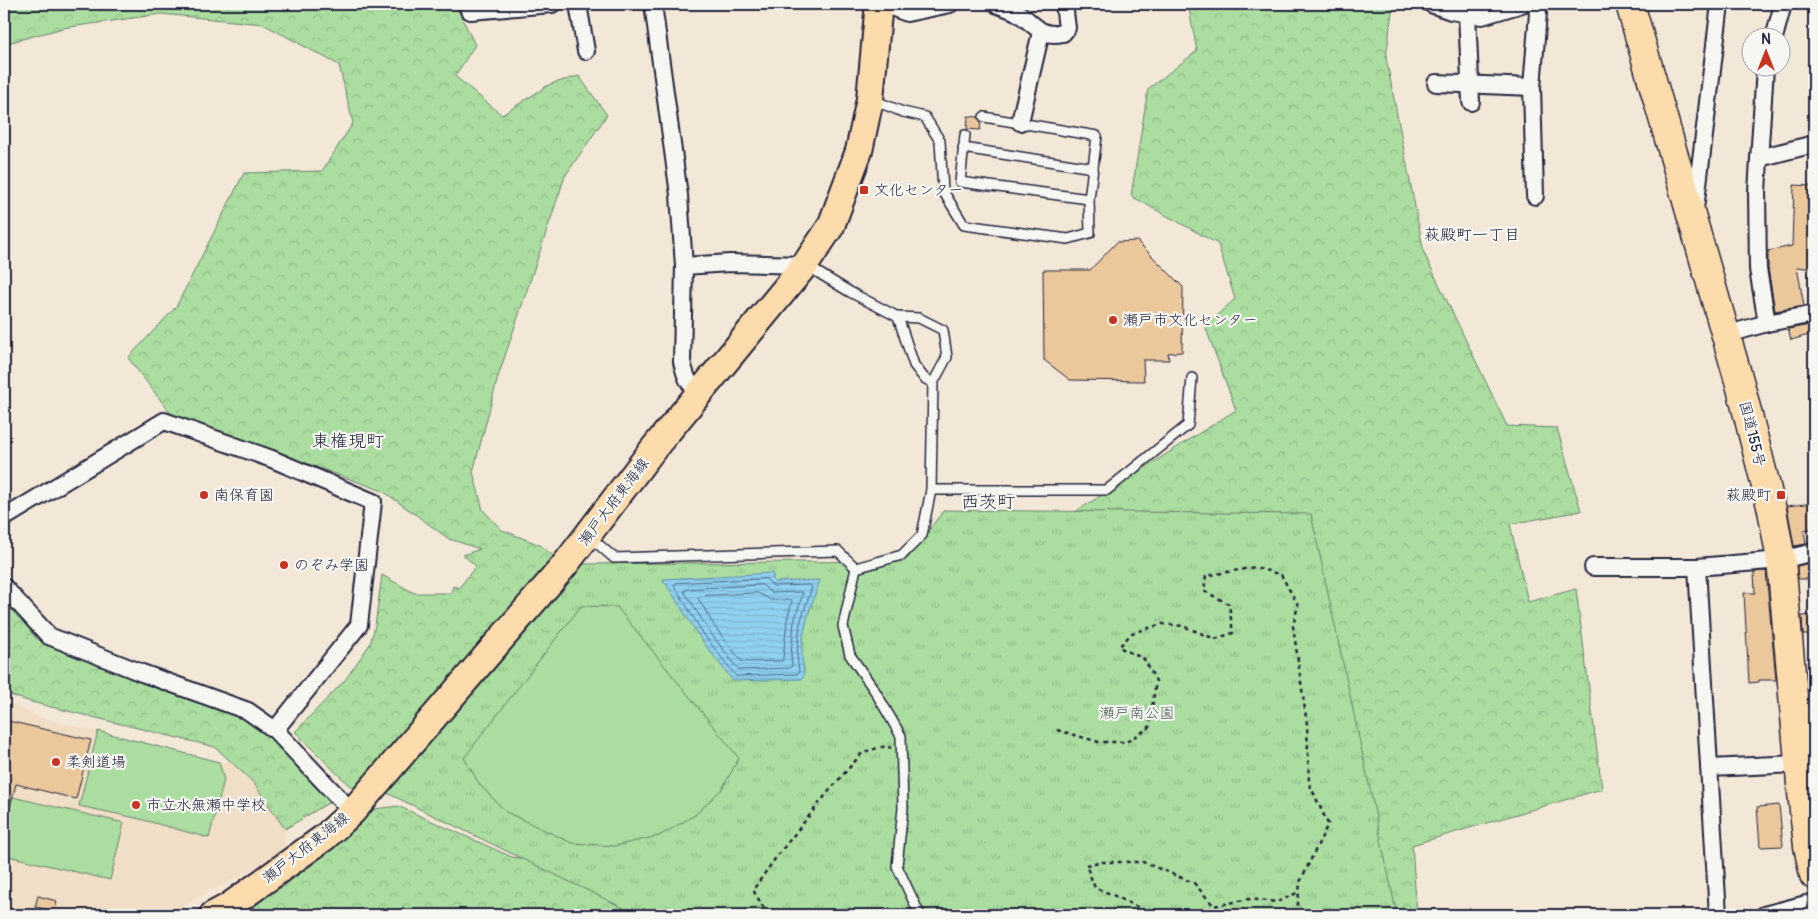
<svg xmlns="http://www.w3.org/2000/svg" width="1818" height="919" viewBox="0 0 1818 919" font-family="Pangolin,'Klee One',sans-serif">
  <defs>
    <pattern id="forest-crowns" width="20" height="18" patternUnits="userSpaceOnUse" patternTransform="scale(1.25)"><rect width="20" height="18" fill="#aadd9f"/><path d="M2 6a3 3 0 1 1 6 0M12 15a3 3 0 1 1 6 0" fill="none" stroke="#92bd8a"/></pattern>
    <pattern id="park-tufts" width="24" height="20" patternUnits="userSpaceOnUse" patternTransform="scale(1.25)"><rect width="24" height="20" fill="#aadd9f"/><path d="M3 7l-1-3M5 7V3M7 7l1-3M15 17l-1-3M17 17v-4M19 17l1-3" fill="none" stroke="#92bd8a"/></pattern>
    <pattern id="water-rules" width="6" height="5" patternUnits="userSpaceOnUse" patternTransform="scale(1.25)"><rect width="6" height="5" fill="#90d1f1"/><path d="M0 2.5h6" fill="none" stroke="#7cb3d0"/></pattern>
  </defs>
  <rect width="100%" height="100%" fill="#f3e8d8"/>
  <filter id="ink" filterUnits="userSpaceOnUse"><feTurbulence type="fractalNoise" baseFrequency=".02" numOctaves="2"/><feDisplacementMap in="SourceGraphic" scale="10" xChannelSelector="R" yChannelSelector="G"/><feConvolveMatrix kernelMatrix="1 2 1 2 8 2 1 2 1" color-interpolation-filters="sRGB"/></filter>
  <g filter="url(#ink)">
    <path fill="#f1dec6" d="M4,700L43,718L219,762H240L285,829L283,853L165,915H4Z"/>
    <g fill="url(#forest-crowns)" stroke="#66806d">
      <path d="M4,4H450L457,8L475,45L455,76L502,115L550,84L579,76L607,115L565,176L498,377L473,472L483,510L502,530L540,545L555,557L359,795L295,732L345,680L370,644L375,626L382,575L414,593H451L453,586L459,588L476,566L463,555L480,549L449,539L383,491L172,415L128,358L176,307L244,173L322,171L353,123L339,65L263,24L161,14L63,28L4,44Z"/>
      <path d="M1188,4H1393L1386,58L1424,253L1507,426L1557,428L1581,511L1510,524L1528,602L1576,589L1602,789L1412,845L1417,915H1090L1056,524L1236,410L1205,326L1235,299L1218,244L1131,196L1148,89L1197,51Z"/>
      <path d="M4,598L36,638L263,722L333,800L285,829L253,782L215,747L31,702L4,693Z"/>
      <path d="M398,806L512,857L678,879L729,915H230L284,886L336,846L374,809Z"/>
    </g>
    <path fill="url(#park-tufts)" stroke="#66806d" d="M944,510L1311,514L1397,915H638L387,793L581,564L905,561Z"/>
    <g fill="#aadd9f" stroke="#66806d">
      <path d="M581,606L617,607L739,758L722,789L695,815L659,836L614,846L572,843L506,812L480,785L464,758Z"/>
      <path d="M98,731L219,762L224,780L209,838L136,818L79,806Z"/>
      <path d="M4,795L124,823L110,880L4,855Z"/>
    </g>
    <path fill="url(#water-rules)" stroke="#648ba8" d="M772,573L774,582L820,580C812,604 801,630 802,656C802,665 806,671 802,679L733,681L700,638L663,579Z"/>
    <g fill="none" stroke-linecap="round" stroke-linejoin="round">
      <g stroke="#4e6884" stroke-width="1">
        <path d="M766,579L773,586L810,585L812,587L800,623L797,655L799,672L797,674L736,676L704,635L674,585L676,583Z"/>
        <path d="M762,585L772,593L801,592L803,593L794,622L791,654L792,666L790,668L739,670L709,631L684,591L687,589Z"/>
        <path d="M758,593L771,600H790L792,601L787,620L783,659L782,661L742,662L715,627L698,598L700,596Z"/>
      </g>
    </g>
    <g fill="#ebc79c" stroke="#22223b">
      <path d="M968,116L978,117L981,122L980,130L967,129Z"/>
      <path d="M1794,185L1812,186L1814,269L1797,267L1804,306L1775,311L1768,268V251L1792,246Z"/>
      <path d="M1137,241L1183,287L1182,352L1168,353L1169,360H1143L1144,381L1070,380L1044,360L1043,270H1090L1117,242Z"/>
      <path d="M1810,325L1812,334L1791,340L1788,329Z"/>
      <path d="M1814,503V528L1804,530L1806,544L1794,546L1787,506Z"/>
      <path d="M1814,562V579H1798L1797,566Z"/>
      <path d="M1766,571L1776,680H1759V682L1749,683L1744,593H1755L1754,572Z"/>
      <path d="M1814,615V635H1803L1802,616Z"/>
      <path d="M4,720L91,740L76,799L16,784L8,815H4Z"/>
      <path d="M1779,805L1783,846L1760,847L1757,807Z"/>
      <path d="M38,896L57,901L55,911L35,907Z"/>
    </g>
    <g fill="none" stroke-linecap="round" stroke-linejoin="round">
      <defs>
        <g id="service">
          <path d="M873,100L903,112L925,117L940,141L943,191L964,225L1068,239L1090,233L1089,199L1097,136L984,117"/>
          <path d="M965,135L960,182L1089,199"/>
          <path d="M963,148L1093,168"/>
          <path d="M807,266L850,292L898,317L919,318L943,330L947,357L933,383L931,490H1107L1188,425L1192,378"/>
          <path d="M898,317L914,365L924,378L933,383"/>
          <path d="M589,536L614,558L838,551L856,568"/>
          <path d="M856,568L843,626L850,655L875,691L901,736L903,808L897,866L920,915"/>
          <path d="M856,568L902,555L922,535L931,490"/>
        </g>
        <g id="minor">
          <path d="M467,4L469,10L471,11L552,4"/>
          <path d="M578,4L586,51"/>
          <path d="M653,4L679,195L684,266L682,362C686,377 687,383 700,392"/>
          <path d="M893,4L894,8L907,13L950,4"/>
          <path d="M996,4C1003,7 1012,9 1018,13C1035,24 1040,38 1063,33L1067,28L1064,4"/>
          <path d="M1431,4L1451,11L1482,16L1522,4"/>
          <path d="M1467,13L1471,102"/>
          <path d="M1774,38L1783,4"/>
          <path d="M1436,83L1532,87"/>
          <path d="M1020,122L1041,32"/>
          <path d="M1759,158L1814,144"/>
          <path d="M1535,196L1532,87L1538,13L1535,4"/>
          <path d="M1695,209L1720,4"/>
          <path d="M684,266L730,263L805,265"/>
          <path d="M1767,323L1814,314"/>
          <path d="M1725,335L1767,323L1758,269L1757,191L1765,68"/>
          <path d="M4,518L164,421L272,459L373,502L359,625L275,730"/>
          <path d="M1593,567H1697L1781,560L1814,552"/>
          <path d="M1697,567L1718,915"/>
          <path d="M4,587L49,636L142,673L248,711L275,730L352,812"/>
          <path d="M1709,768L1799,764"/>
          <path d="M1764,915L1814,902"/>
        </g>
        <path id="primary" d="M213,915L228,907L325,837L352,812L564,566L654,448L805,265L831,226L859,151L870,99L878,13V4"/>
        <path id="trunk" d="M1630,4L1740,384L1772,510L1781,560L1801,784L1808,846L1814,875"/>
      </defs>
      <use href="#service" stroke="#22223b" stroke-width="12"/>
      <use href="#minor" stroke="#22223b" stroke-width="20"/>
      <use href="#primary" stroke="#22223b" stroke-width="30"/>
      <use href="#trunk" stroke="#22223b" stroke-width="31"/>
      <g stroke="#22223b" stroke-width="2.5" stroke-dasharray="4 4" stroke-linecap="butt">
        <path d="M1057,730L1099,742H1126L1149,728L1156,681L1144,659L1119,647L1132,633L1162,624L1183,626L1215,639L1233,633L1229,604L1204,591L1206,576L1255,567L1281,575L1298,605L1293,626L1307,724L1309,783L1328,824L1300,882L1297,913L1298,915"/>
        <path d="M768,915L753,890L777,856L829,791L863,752L886,746L891,748"/>
        <path d="M1150,915L1151,914L1111,894L1095,888L1086,865L1099,862H1143L1194,883L1214,906L1249,899L1277,902L1299,892"/>
      </g>
      <use href="#service" stroke="#f6f6f2" stroke-width="9"/>
      <use href="#minor" stroke="#f6f6f2" stroke-width="16"/>
      <use href="#primary" stroke="#fcdcac" stroke-width="26"/>
      <use href="#trunk" stroke="#fcdcac" stroke-width="28"/>
    </g>
  </g>
  <g fill="#c8321e" stroke="#f6f6f2" stroke-width="2">
    <rect x="859" y="185" width="10" height="10" rx="2.5"/>
    <circle cx="1113" cy="320" r="5"/>
    <circle cx="204" cy="495" r="5"/>
    <rect x="1776" y="490" width="10" height="10" rx="2.5"/>
    <circle cx="284" cy="565" r="5"/>
    <circle cx="56" cy="762" r="5"/>
    <circle cx="136" cy="805" r="5"/>
  </g>
  <g text-anchor="middle" dominant-baseline="central" stroke-width="4.5" stroke-linejoin="round" paint-order="stroke">
    <g font-size="15" fill="#22223b" stroke="#f6f6f2" text-anchor="start">
      <text x="874" y="190">文化センター</text>
      <text x="1123" y="320">瀬戸市文化センター</text>
      <text x="214" y="495">南保育園</text>
      <text x="1771" y="495" text-anchor="end">萩殿町</text>
      <text x="294" y="565">のぞみ学園</text>
      <text x="66" y="762">柔剣道場</text>
      <text x="146" y="805">市立水無瀬中学校</text>
    </g>
    <g font-size="15" fill="#22223b" stroke="#f6f6f2">
      <text transform="translate(1752 434) rotate(76)">国道155号</text>
      <text transform="translate(614 502) rotate(-53)">瀬戸大府東海線</text>
      <text transform="translate(306 848) rotate(-38)">瀬戸大府東海線</text>
    </g>
    <g font-size="15" fill="#4b5a59" stroke="#f6f6f2">
      <text x="1137" y="713">瀬戸南公園</text>
    </g>
    <g font-size="16" fill="#22223b" stroke="#f6f6f2">
      <text x="1472" y="235">萩殿町一丁目</text>
    </g>
    <g font-size="18" fill="#22223b" stroke="#f6f6f2">
      <text x="348" y="441">東権現町</text>
      <text x="988" y="502">西茨町</text>
    </g>
  </g>
  <rect width="1818" height="919" fill="none" stroke="#f6f6f2" stroke-width="20"/>
  <rect x="10" y="10" width="1798" height="899" fill="none" stroke="#22223b" stroke-width="2" filter="url(#ink)"/>
  <g transform="translate(1766 52)"><circle r="24" fill="#f6f6f2" stroke="#a1a1a9"/>
  <path d="M0-4L9 19L0 12L-9 19Z" fill="#c8321e"/>
  <text y="-8" font-size="14" font-weight="bold" text-anchor="middle" fill="#22223b">N</text>
  </g>
</svg>
